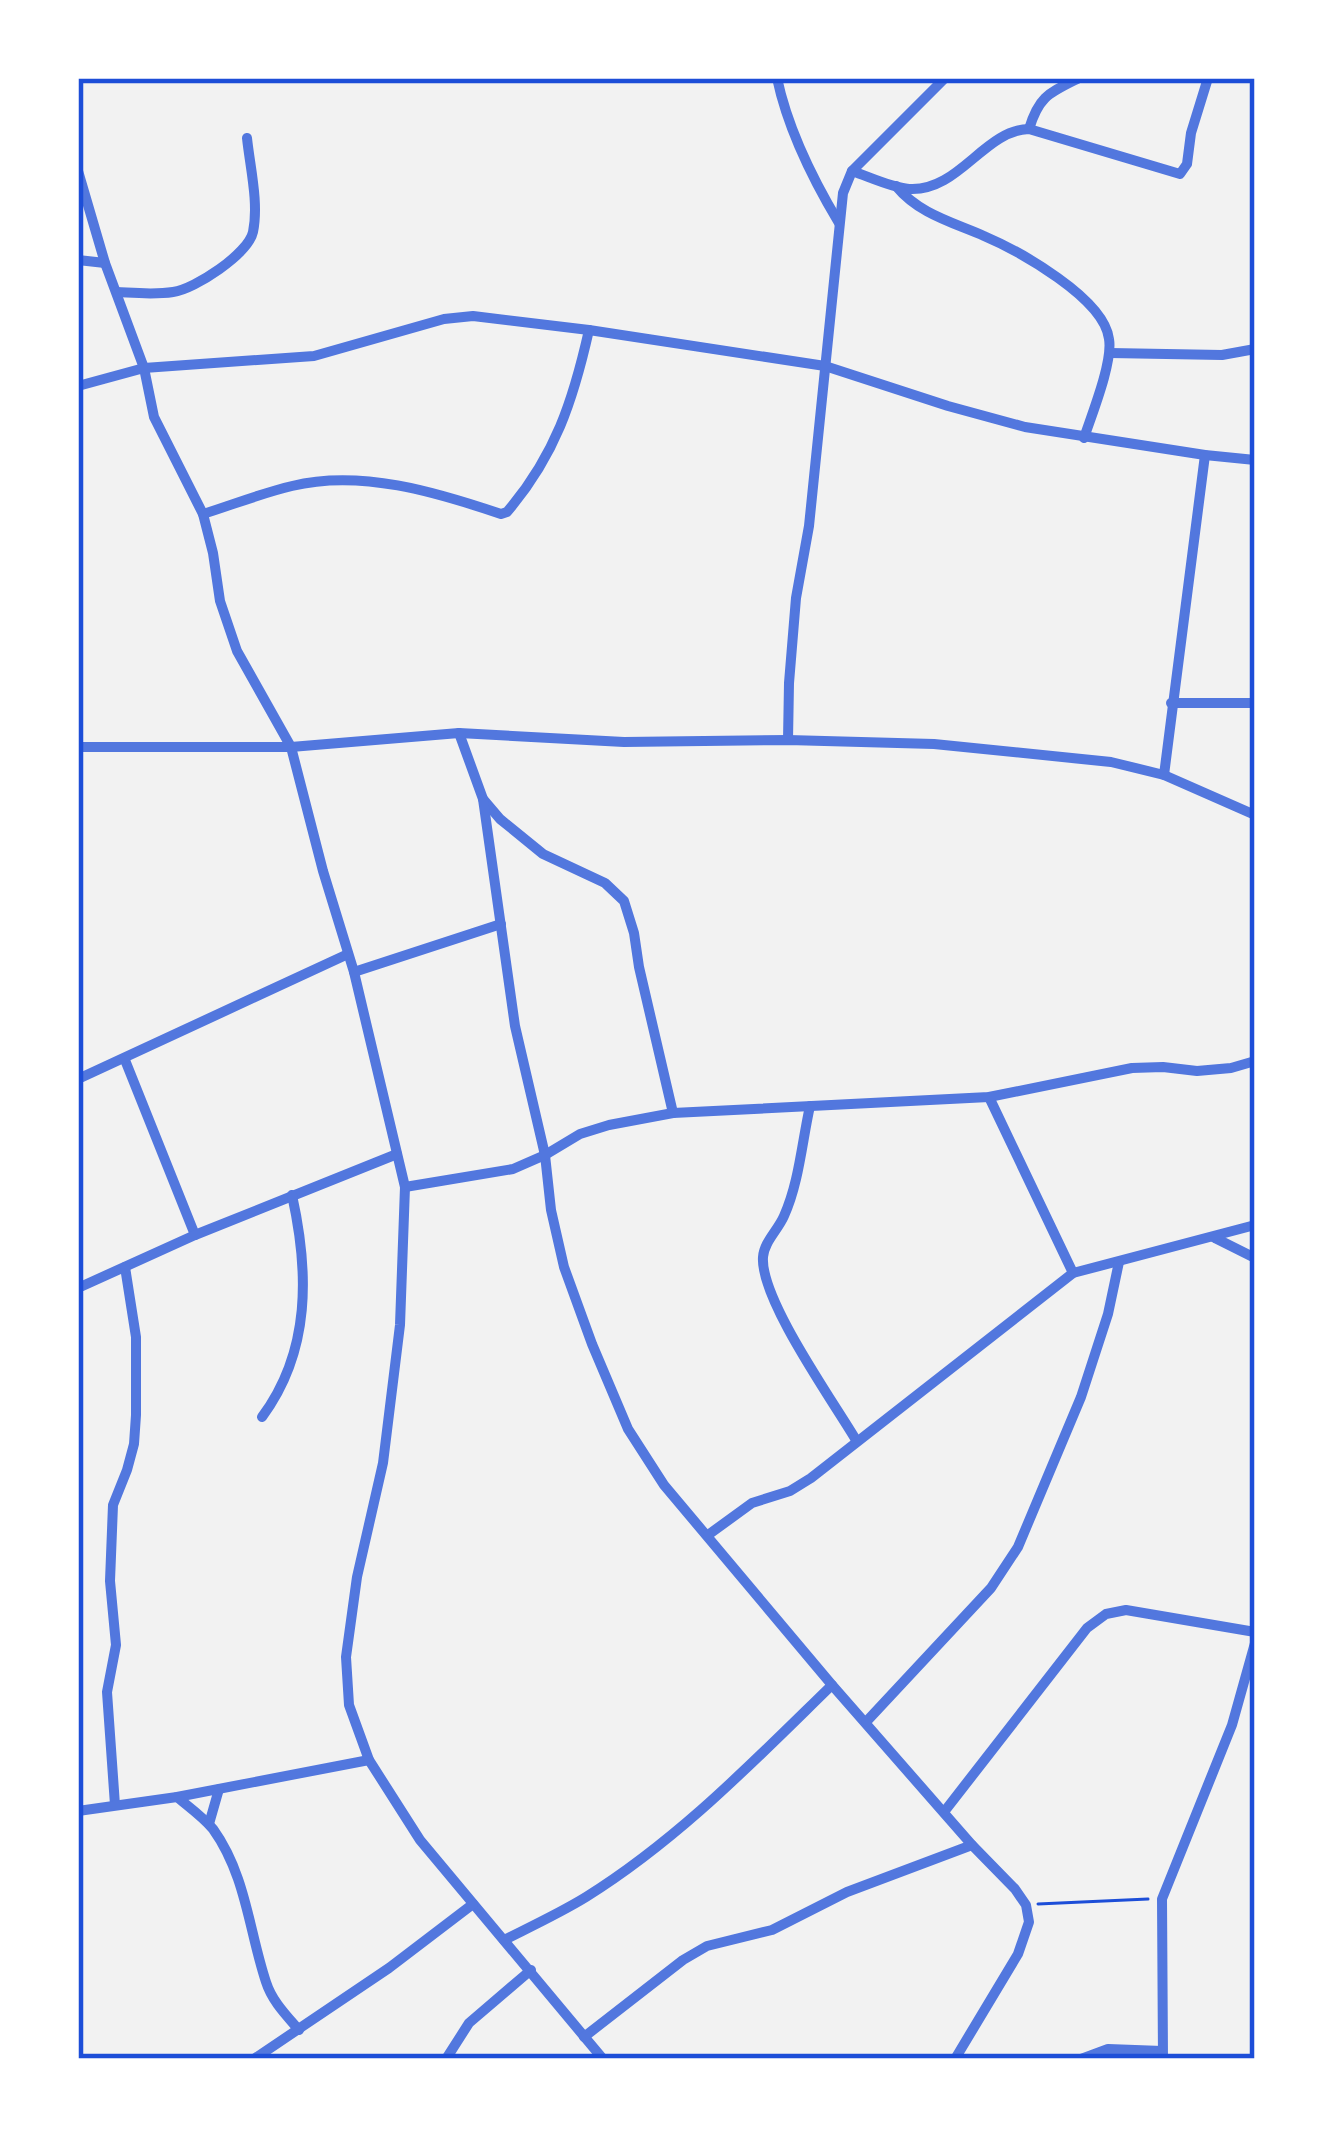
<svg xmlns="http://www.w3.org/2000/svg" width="1333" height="2137" viewBox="0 0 1333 2137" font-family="Barlow,sans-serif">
  <rect width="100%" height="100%" fill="#f2f2f2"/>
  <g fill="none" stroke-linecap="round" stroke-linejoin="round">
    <path stroke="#1d4ed8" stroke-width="3" d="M1038,1904L1148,1899"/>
    <g stroke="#5277de" stroke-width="10">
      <path d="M777,78C788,130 812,178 839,223"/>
      <path d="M1029,129C1039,96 1049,93 1079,78"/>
      <path d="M78,171L105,263L144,368L154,417L203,514L213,553L220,601L237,651L291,747L323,871L354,972L405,1187L400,1325L383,1463L357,1577L346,1657L349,1705L369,1760L420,1840L603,2059"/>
      <path d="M852,171C870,177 890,187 909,189C959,192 984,130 1029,129L1180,174L1187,164L1191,133L1208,78"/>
      <path d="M896,186C919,214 952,222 984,236C1019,251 1104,298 1109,339C1113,362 1092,414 1084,438"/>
      <path d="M78,260L105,263"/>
      <path d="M117,292C136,293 154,295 173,292C195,289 248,254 253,232C259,203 250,167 247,138"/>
      <path d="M1110,353L1222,355L1255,349"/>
      <path d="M78,386L144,368L314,356L444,319L473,316L589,330L825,366L948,406L1025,427L1205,455L1255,460"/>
      <path d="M203,514C232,505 262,493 292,486C360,469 436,492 501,514L507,512C555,456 573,401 589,330"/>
      <path d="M1171,703H1255"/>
      <path d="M459,733L483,799L500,819L543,854L605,883L624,901L634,933L639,967L673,1113"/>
      <path d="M788,740L789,683L796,598L809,526L843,193L852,171L945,78"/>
      <path d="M78,747H291L459,733L624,742L788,740L934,744L1111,762L1164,775L1255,815"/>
      <path d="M1164,775L1205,455"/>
      <path d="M483,799L515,1026L545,1155L551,1210L564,1267L592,1344L628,1429L664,1485L832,1685L972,1845L1015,1889L1026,1905L1029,1922L1018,1954L955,2059"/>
      <path d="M354,972L501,924"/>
      <path d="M125,1060L195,1235"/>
      <path d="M78,1079L348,954"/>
      <path d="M989,1097L1073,1273"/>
      <path d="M810,1106C802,1142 799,1183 784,1216C778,1230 764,1242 763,1257C760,1299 833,1401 856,1440"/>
      <path d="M405,1187L513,1169L545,1155L580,1134L609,1125L673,1113L989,1097L1132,1068L1163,1067L1197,1071L1231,1068L1255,1061"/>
      <path d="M1215,1238L1255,1258"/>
      <path d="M78,1288L195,1235L397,1154"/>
      <path d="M262,1417C311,1351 309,1272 292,1195"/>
      <path d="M708,1535L752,1503L790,1491L811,1478L1073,1273L1255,1225"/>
      <path d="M866,1722L991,1588L1018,1547L1081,1397L1108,1314L1119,1262"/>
      <path d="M177,1797C189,1807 203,1817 213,1829C246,1875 249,1931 266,1982C272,2001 286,2015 299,2030"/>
      <path d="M115,1805L107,1692L116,1645L110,1581L113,1505L127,1470L134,1444L136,1415V1337L125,1267"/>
      <path d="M78,1811L177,1797L369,1760"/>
      <path d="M944,1812L1087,1628L1106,1614L1126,1610L1255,1632"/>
      <path d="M209,1824L219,1789"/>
      <path d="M504,1940C532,1926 560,1913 586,1897C679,1839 755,1760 832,1685"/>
      <path d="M584,2037L683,1960L707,1946L772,1930L847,1892L972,1845"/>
      <path d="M254,2059L389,1968L473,1904"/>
      <path d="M446,2059L469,2023L531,1970"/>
      <path d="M1081,2059L1108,2049L1162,2051"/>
      <path d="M1163,2059L1162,1899L1232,1725L1255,1643"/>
    </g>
  </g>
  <rect width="1333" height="2137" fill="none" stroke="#ffffff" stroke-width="162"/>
  <rect x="81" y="81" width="1171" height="1975" fill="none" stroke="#1d4ed8" stroke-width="4.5"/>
</svg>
